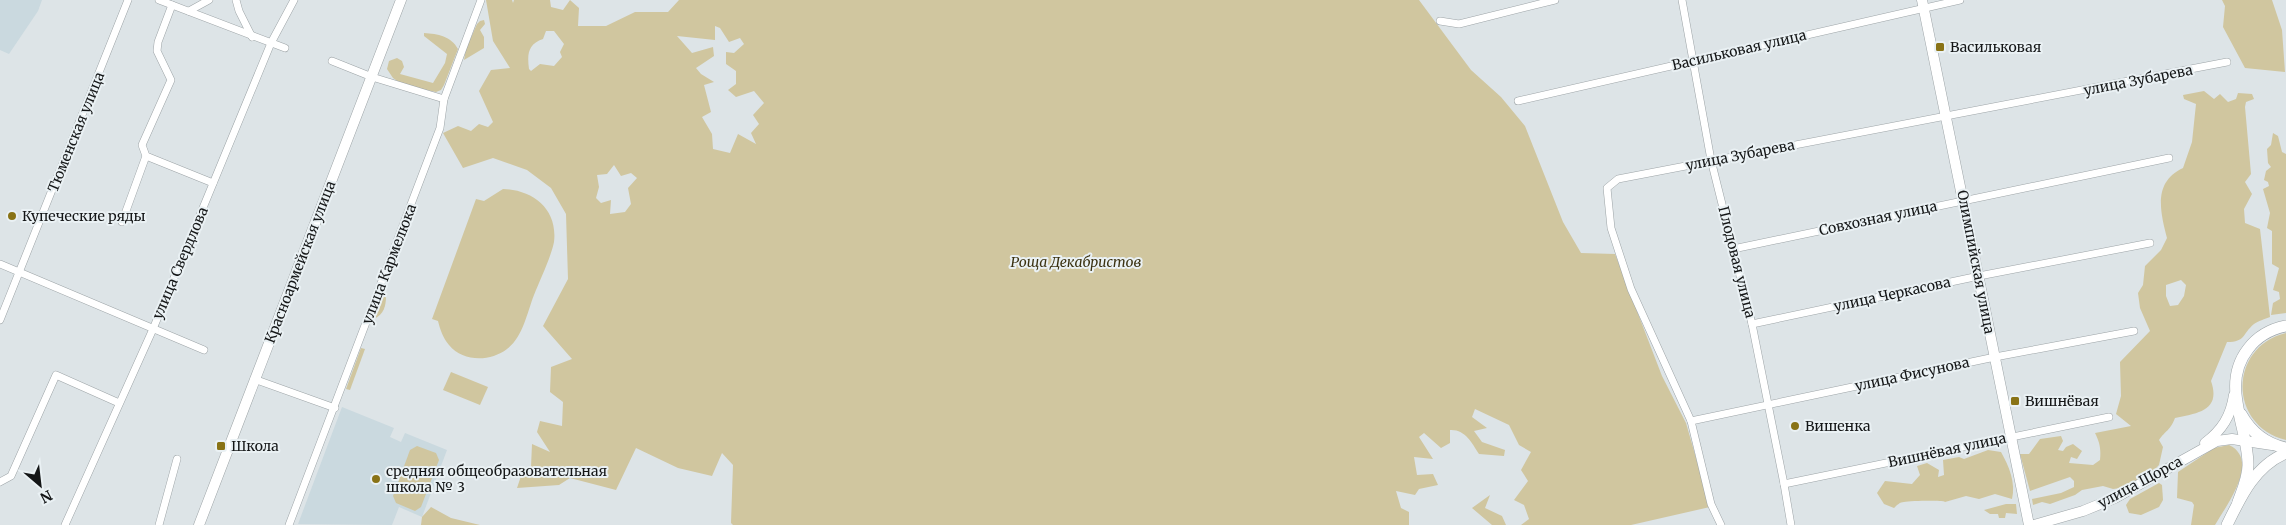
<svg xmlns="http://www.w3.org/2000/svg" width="2286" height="525" viewBox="0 0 2286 525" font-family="Merriweather,serif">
  <rect width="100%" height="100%" fill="#dde4e7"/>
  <g fill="#cad9df">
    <path d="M0,0H42L38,11L9,54L0,50Z"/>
    <path d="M342,407L394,428L390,437L401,442L405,433L447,450L422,517L399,507L392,525L298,524Z"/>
  </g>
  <g fill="#d0c69f" fill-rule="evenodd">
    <path d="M486,0H512L513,3L514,0H550L551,7L563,10L570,0L579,8L578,26H606L635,12H668L679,0H1419L1471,70L1501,97L1525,126L1563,222L1581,253L1615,254L1662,376L1686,423L1710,507L1631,525H1521L1529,519L1524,505L1514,500L1528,481L1521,470L1531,452L1519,445L1509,425L1475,409L1472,417L1487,428L1474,431L1482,442L1505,450L1504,456L1479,454C1472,443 1465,429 1450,430V443L1441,448L1424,433L1419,437L1433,459L1414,457L1417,475L1433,474L1438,485L1419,489L1415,495L1396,491L1401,508L1409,512V525H733L731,523L733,465L722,453L712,476L678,468L636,448L616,490L570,478L559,485L517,488L522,473L531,467L532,444L550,452L537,432L540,421L562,426L563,402L550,392L551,367L572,359L543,326L568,279L566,214L551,188L527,170L493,158L463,168L443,133L458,126L471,131L479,124L488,127L493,122L479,91L491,70L510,68L493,41ZM715,26L720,28L729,42L740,38L744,44L734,53L726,52V64L736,71V84L728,90L736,97L754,91L764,103L753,115L759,124L751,133L756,144L738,134L730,153L713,149L712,134L702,117L711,112L704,85L714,82L701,74L696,68L714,56L713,47L692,53L677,36L715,40ZM546,31H554L564,44L560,52L562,57L554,66L540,64L531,71L529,69C527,54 528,44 543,39ZM614,165L621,176L631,173L637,178L628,188L631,204L625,212L610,214L611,200L601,203L596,198L599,187L597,175L607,174Z"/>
    <path d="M2222,0H2272L2282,30L2285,72L2245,68L2223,27L2225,6Z"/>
    <path d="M484,20L485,24L480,30L484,37V48L464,60L466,49L477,24L480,21Z"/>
    <path d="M424,33C438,34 451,36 458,49L444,85L441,90L436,92L403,85L393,78L387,69L389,61L397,58L402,61L404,67L400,74L433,83L445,63L447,54L424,36Z"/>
    <path d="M2204,91L2214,99L2220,94L2228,102L2236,99L2238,93L2252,94L2254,99L2246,102L2245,107L2251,174L2245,182L2252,194L2244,209L2245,223L2260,229L2270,317C2265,319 2258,321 2254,324C2242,334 2246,342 2227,342L2211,381C2221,410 2199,413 2175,418C2170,431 2166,430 2159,440L2163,447L2159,465L2149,475L2121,488L2113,489L2103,486L2082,490L2075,495L2050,504L2042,502L2033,505L2032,499L2061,493L2074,487V481L2070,477L2030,491L2020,454H2029L2040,439L2061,436L2063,441L2058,450L2063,451L2066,447L2073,444L2082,451L2077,459L2071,457L2069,463L2093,465L2100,460C2101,449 2100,443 2095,433L2131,426L2116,414L2121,396L2120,362L2150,331L2140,308L2138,293L2143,285L2145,266L2161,250L2167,238C2160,211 2153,182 2183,168L2192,142L2196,104L2184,99L2183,95ZM2181,280L2186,285L2184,296L2178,305L2170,306L2166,296V285Z"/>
    <path d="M2273,133L2278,136L2282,152L2286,154V313L2271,315L2273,303L2280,299L2279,292L2273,290L2279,268L2272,264V231L2267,228L2270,213L2263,189L2269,186L2268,182L2264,180L2266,171L2271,167L2268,163L2267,149L2271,145Z"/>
    <path d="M503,189C533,190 558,209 554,242C551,257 540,280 534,295C527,313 523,337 507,349C490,362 463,362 449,345C443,338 440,329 438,321L432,319L476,199L484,201Z"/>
    <path d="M381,293L386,296C386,306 384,314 374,319L373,313Z"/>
    <path d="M2286,333V440C2228,426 2228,347 2286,333Z"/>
    <path d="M361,348L365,349L350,390L346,389Z"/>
    <path d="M451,372L488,387L480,405L443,390Z"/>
    <path d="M2229,445C2261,460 2226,506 2215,525H2191L2194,505L2192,502L2177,498L2178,472L2214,448Z"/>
    <path d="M417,446L436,453L439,460L421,507L415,511L396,503L393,496L410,450Z"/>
    <path d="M1988,450L2001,452C2009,466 2016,483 2012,499L1995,494L1979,499L1966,496L1945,502C1942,500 1910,501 1904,502C1900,502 1897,505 1894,508L1884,504L1877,493L1885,481L1912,484L1920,475L1917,466L1927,463L1939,470L1938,477L1944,475L1943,460L1959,457L1964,459Z"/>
    <path d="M2159,483L2162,485L2163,500L2159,507L2141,515L2129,513L2126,505L2130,499Z"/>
    <path d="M1490,495L1485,508L1502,516L1506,525H1492L1472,508Z"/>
    <path d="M2006,504H2016L2017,514L2006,513L2005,518H1999L1998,514H1990L1984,510Z"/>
    <path d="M431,507L451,518L480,525H421L422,517Z"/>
  </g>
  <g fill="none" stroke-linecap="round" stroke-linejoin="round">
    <defs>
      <g id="street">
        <path d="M159,0L285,48"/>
        <path d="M236,0L239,11L252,37"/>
        <path d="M1682,0L1711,160L1752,324L1784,484L1791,525"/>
        <path d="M172,5L158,42L157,51L171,80L142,145L146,156L213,183"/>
        <path d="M189,11L209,0"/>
        <path d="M1440,21L1459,24L1555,0"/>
        <path d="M332,61L372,77L444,99"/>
        <path d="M1518,101L1960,0"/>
        <path d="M122,222L146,156"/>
        <path d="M1733,249L2169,158"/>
        <path d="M0,264L204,350"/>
        <path d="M0,320L128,0"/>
        <path d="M1752,324L1979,276L2150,243"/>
        <path d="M254,379L335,408"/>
        <path d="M1691,421L1995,357L2134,331"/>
        <path d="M0,482L11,476L56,375L119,403"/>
        <path d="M1784,484L2109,417"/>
        <path d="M65,525L153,329L271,43L294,0"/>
        <path d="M159,525L177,459"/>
        <path d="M289,525L440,128L444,99L481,0"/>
        <path d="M1721,525L1711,504L1691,421L1631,289L1611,228L1607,188L1618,179L2227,62"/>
      </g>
      <g id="secondary">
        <path d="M1922,0L2029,525"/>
        <path d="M2205,443C2222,430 2231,416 2234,395"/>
        <path d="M199,525L401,0"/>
        <path d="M2034,525L2083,511L2115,498L2217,441L2232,439L2272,445"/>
      </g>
      <g id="primary">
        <path d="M2241,414C2251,432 2266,444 2286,448"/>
        <path d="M2238,502C2242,491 2248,478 2248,465C2248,426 2220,385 2248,349C2257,337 2271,329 2286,326"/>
        <path d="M2227,525C2241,496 2255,466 2286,453"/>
      </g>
    </defs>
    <use href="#street" stroke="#9da4a7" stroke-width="8"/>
    <use href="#secondary" stroke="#9da4a7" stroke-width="11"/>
    <use href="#primary" stroke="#9da4a7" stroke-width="12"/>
    <use href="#street" stroke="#fff" stroke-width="7"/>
    <use href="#secondary" stroke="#fff" stroke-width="10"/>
    <use href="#primary" stroke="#fff" stroke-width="11"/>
  </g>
  <g fill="#897316" stroke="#eaf1f4" stroke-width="2">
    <rect x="1935" y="42" width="10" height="10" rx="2.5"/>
    <circle cx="12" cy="216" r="5"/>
    <rect x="2010" y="396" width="10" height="10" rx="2.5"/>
    <circle cx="1795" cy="426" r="5"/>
    <rect x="216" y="441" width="10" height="10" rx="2.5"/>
    <circle cx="376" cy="479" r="5"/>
  </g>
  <g text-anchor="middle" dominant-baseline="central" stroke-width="4" stroke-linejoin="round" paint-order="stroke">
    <g font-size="14" fill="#141617" stroke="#eaf1f4" text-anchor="start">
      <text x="1950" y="47">Васильковая</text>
      <text x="22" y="216">Купеческие ряды</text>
      <text x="2025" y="401">Вишнёвая</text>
      <text x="1805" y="426">Вишенка</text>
      <text x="231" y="446">Школа</text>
      <text x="386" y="471">средняя общеобразовательная<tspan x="386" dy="16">школа № 3</tspan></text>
    </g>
    <g font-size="14" fill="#141617" stroke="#eaf1f4">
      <text transform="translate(1739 50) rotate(-13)">Васильковая улица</text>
      <text transform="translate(2138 80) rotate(-11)">улица Зубарева</text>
      <text transform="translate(76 132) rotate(-68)">Тюменская улица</text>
      <text transform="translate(1740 155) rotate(-11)">улица Зубарева</text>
      <text transform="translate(1878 218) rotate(-12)">Совхозная улица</text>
      <text transform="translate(300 262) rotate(-69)">Красноармейская улица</text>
      <text transform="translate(1737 262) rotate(76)">Плодовая улица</text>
      <text transform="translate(1976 262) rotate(79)">Олимпийская улица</text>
      <text transform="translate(180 263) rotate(-67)">улица Свердлова</text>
      <text transform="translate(389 264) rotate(-69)">улица Кармелюка</text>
      <text transform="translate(1892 294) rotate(-12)">улица Черкасова</text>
      <text transform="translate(1912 374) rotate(-12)">улица Фисунова</text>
      <text transform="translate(1947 450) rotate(-12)">Вишнёвая улица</text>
      <text transform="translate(2140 482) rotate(-28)">улица Щорса</text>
    </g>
    <g font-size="14" font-style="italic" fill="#3b3211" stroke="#eaf1f4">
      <text x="1076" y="262">Роща Декабристов</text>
    </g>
  </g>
  <g transform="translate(40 485) rotate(152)" stroke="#eaf1f4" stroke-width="4" paint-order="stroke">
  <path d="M0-4L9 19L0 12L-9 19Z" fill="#141617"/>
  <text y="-8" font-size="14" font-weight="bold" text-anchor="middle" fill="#141617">N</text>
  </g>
</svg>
